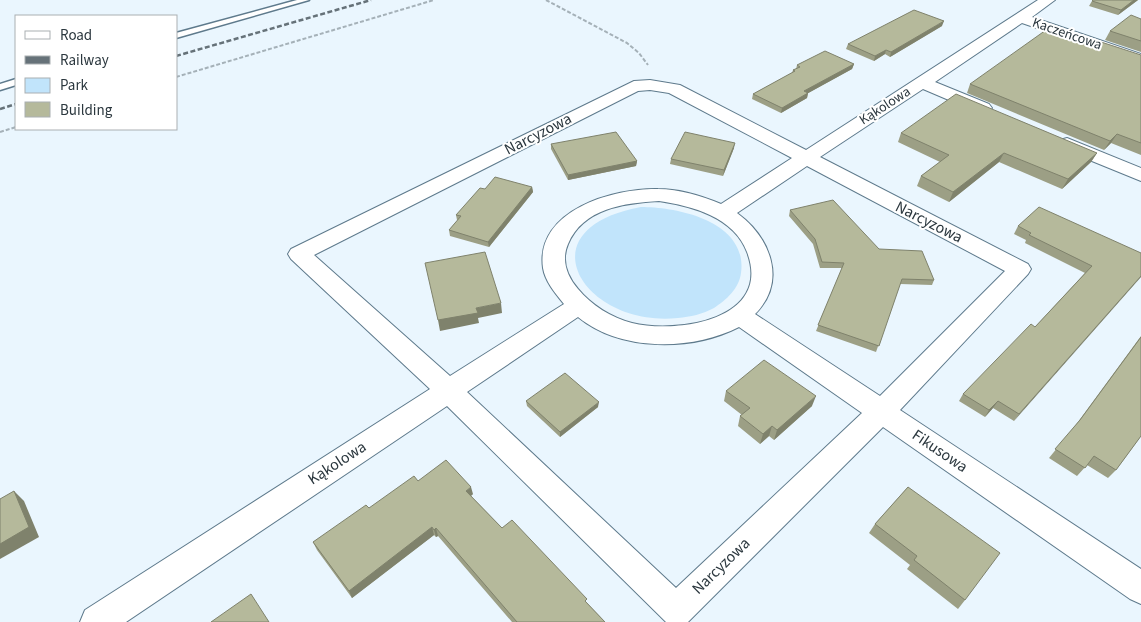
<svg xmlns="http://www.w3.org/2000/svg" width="1141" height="622" viewBox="0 0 1141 622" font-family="'Source Sans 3',sans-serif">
  <rect width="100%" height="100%" fill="#eaf6fe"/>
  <path fill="#c1e4fb" d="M641,207C679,207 748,222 741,273C739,289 726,300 714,308C703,314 690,317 678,318C584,328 521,229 641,207Z"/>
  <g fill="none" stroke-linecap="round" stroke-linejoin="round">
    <defs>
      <g id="service">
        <path d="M297,0H309L176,38V33Z"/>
        <path d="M16,79V85L0,90V84Z"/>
      </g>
      <g id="minor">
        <path d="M1038,0H1055L1032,17L1141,54V64L1022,23L935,82L989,104L992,108L989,112L983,113L977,112L923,89L820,157L1028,264L1031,269L1028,274L900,410L1141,569V604L1130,599L883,427L688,622H666L447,406L126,622H80L85,610L430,389L291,259L288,254L291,249L634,81L650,80L680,85L806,150ZM650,90L669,93L792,158L721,204C702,196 679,189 658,189C614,188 535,210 543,268C545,281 555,293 564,304L450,376L314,255L638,91ZM807,166L1005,271L880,396L755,314C788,281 770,237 737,213ZM659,201C692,206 734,217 747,252C773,320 677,334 632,323C612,318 591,305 578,289C567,276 561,260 568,244C583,208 625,203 659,201ZM578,317C621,352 692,351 739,327L862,413L676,588L467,392Z"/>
        <path d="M1067,138L1141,168V181L1060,148L1058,144L1060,140Z"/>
      </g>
    </defs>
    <use href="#service" stroke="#5e7a8c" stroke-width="3"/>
    <use href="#minor" stroke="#5e7a8c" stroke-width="2"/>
    <g stroke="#a5b1b8" stroke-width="2" stroke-dasharray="4 2" stroke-linecap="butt">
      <path d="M546,0L627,43L639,53L648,65"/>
      <path d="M176,77L434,0"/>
      <path d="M0,132L16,127"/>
    </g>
    <use href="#service" fill="#fff" fill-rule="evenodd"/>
    <use href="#minor" fill="#fff" fill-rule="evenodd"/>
    <g stroke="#667279" stroke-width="2.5" stroke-dasharray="5 2.5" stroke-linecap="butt">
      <path d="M176,56L371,0"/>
      <path d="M0,109L16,104"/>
    </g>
  </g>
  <g fill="#9c9f85">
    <path d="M1138,0L1118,15L1089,6L1092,1Z"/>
    <path d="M1141,19V52L1105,40L1110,31Z"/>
    <path d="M942,26L890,57L885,54L874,61L846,49L848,44Z"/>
    <path d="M1091,45L1141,55V155L1111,143L1104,150L967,93L970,84Z"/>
    <path d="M854,64L852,69L808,93L807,98L781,113L752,99L753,94L792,73L793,70L796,69L797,65Z"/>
    <path d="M901,133L1097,153L1091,162L1062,189L999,162L949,202L917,186L921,176L940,162L898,142Z"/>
    <path d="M551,144L637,161L636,166L568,180L551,149Z"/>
    <path d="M734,148L723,176L670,164L671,159Z"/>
    <path d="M532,187L533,192L489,247L450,236L449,230L458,220H457L456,215L485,189Z"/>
    <path d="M790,210L879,249L934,280L932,285L900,284L876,352L816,331L842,268H820L813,244L789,216Z"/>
    <path d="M1018,226L1141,253L1014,421L993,408L985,417L959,401L963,394L1035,327L1085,273L1025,243L1026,240L1014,234Z"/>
    <path d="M1141,336V436L1116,470L1108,478L1087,465L1077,476L1049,458L1075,426Z"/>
    <path d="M726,391L812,406L774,440L769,436L760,444L738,426L740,416L742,415L724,401Z"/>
    <path d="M526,401L598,407L560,437L527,406Z"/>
    <path d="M908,487L965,600L958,609L907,569L910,565L869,533L875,524Z"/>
    <path d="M473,494L471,496L502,528L587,603L605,622H512L438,536L436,537L434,535L352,598L317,550L313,542L369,508Z"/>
  </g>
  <g fill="#7f826c">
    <path d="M1134,0H1138L1118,15L1121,10Z"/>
    <path d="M944,21L942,26L890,57L891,52Z"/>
    <path d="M886,50L885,54L874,61L875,56Z"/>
    <path d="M854,64L852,69L803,96L804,91Z"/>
    <path d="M808,93L807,98L781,113L782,108Z"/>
    <path d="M1117,134L1111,143L1104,150L1110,141Z"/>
    <path d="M735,143L734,148L723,176L724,170Z"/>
    <path d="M1004,153L999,162L949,202L953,192Z"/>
    <path d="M1097,153L1091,162L1062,189L1068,179Z"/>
    <path d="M637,161L636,166L568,180V175Z"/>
    <path d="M532,187L533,192L489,247L488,242Z"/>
    <path d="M1141,276V277L1014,421L1019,414Z"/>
    <path d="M501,303L502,313L478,318L479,323L440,331L438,320L476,308Z"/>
    <path d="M816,396L812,406L774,440L777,430Z"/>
    <path d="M998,401L993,408L985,417L989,410Z"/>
    <path d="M599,402L598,407L560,437V432Z"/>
    <path d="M772,426L769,436L760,444L763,434Z"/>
    <path d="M471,487L473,494L467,499L466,491Z"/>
    <path d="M14,491L24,501L39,537L0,559V544Z"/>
    <path d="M432,527L434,535L352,598L349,591Z"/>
    <path d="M436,528L438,536L436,537L434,530Z"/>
  </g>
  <g fill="#b5b99b" stroke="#7f826c">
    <path d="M1093,0H1134L1121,10L1092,1Z"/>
    <path d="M914,10L944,21L891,52L886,50L875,56L848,44Z"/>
    <path d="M1131,15L1141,19V41L1110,31Z"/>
    <path d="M1046,30L1091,45L1098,41L1141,55V143L1117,134L1110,141L970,84Z"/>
    <path d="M825,51L854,64L804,91L808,93L782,108L753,94L795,71L793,70L800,67L797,65Z"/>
    <path d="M956,94L1097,153L1068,179L1004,153L953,192L921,176L949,155L901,133Z"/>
    <path d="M616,132L637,161L568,175L551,144Z"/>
    <path d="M685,132L735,143L724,170L671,159Z"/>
    <path d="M495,177L532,187L488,242L449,230L461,216L456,215L480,188L485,189Z"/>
    <path d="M833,200L879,249L922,251L934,280L902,279L879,346L818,325L844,263L822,262L815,239L790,210Z"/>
    <path d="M1039,207L1141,253V276L1019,414L998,401L989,410L963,394L1031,324L1035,327L1092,266L1029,235L1031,233L1018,226Z"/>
    <path d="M485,252L501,303L476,308L478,313L438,320L425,263Z"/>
    <path d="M1141,337V436L1116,470L1094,456L1085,468L1055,449L1080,420Z"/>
    <path d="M764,360L816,396L777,430L772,426L763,434L740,416L750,408L726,391Z"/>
    <path d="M565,373L599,402L560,432L526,401Z"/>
    <path d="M446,460L471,487L466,491L502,528L512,520L587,599L585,601L605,622H517L436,528L434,530L432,527L349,591L313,542L366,505L369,508L414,476L418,481Z"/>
    <path d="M908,487L1000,553L965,600L914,560L917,556L875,524Z"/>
    <path d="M14,491L29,527L0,544V499Z"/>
    <path d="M251,594L269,622H211Z"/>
  </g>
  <g text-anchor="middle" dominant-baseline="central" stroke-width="4" stroke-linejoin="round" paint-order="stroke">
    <g font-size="14" fill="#2b373e" stroke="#fff">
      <text transform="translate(1067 34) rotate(19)">Kaczeńcowa</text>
      <text transform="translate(885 106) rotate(-33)">Kąkolowa</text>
    </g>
    <g font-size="16" fill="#2b373e" stroke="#fff">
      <text transform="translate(538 134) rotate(-27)">Narcyzowa</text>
      <text transform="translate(929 222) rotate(27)">Narcyzowa</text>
      <text transform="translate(940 451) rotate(34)">Fikusowa</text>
      <text transform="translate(337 463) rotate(-33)">Kąkolowa</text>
      <text transform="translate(721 566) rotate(-44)">Narcyzowa</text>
    </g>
  </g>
  <rect x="15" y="15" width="162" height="115" fill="#ffffff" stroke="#aaafb2"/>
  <rect x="25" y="31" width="25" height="8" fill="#ffffff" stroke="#aaafb2"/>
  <text x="60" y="40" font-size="15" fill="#2b373e">Road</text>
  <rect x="25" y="56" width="25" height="8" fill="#667279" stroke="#aaafb2"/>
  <text x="60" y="65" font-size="15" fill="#2b373e">Railway</text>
  <rect x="25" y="78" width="25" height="15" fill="#c1e4fb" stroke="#aaafb2"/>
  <text x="60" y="90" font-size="15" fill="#2b373e">Park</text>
  <rect x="25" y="102" width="25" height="15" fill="#b5b99b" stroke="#aaafb2"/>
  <text x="60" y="115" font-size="15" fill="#2b373e">Building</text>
</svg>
